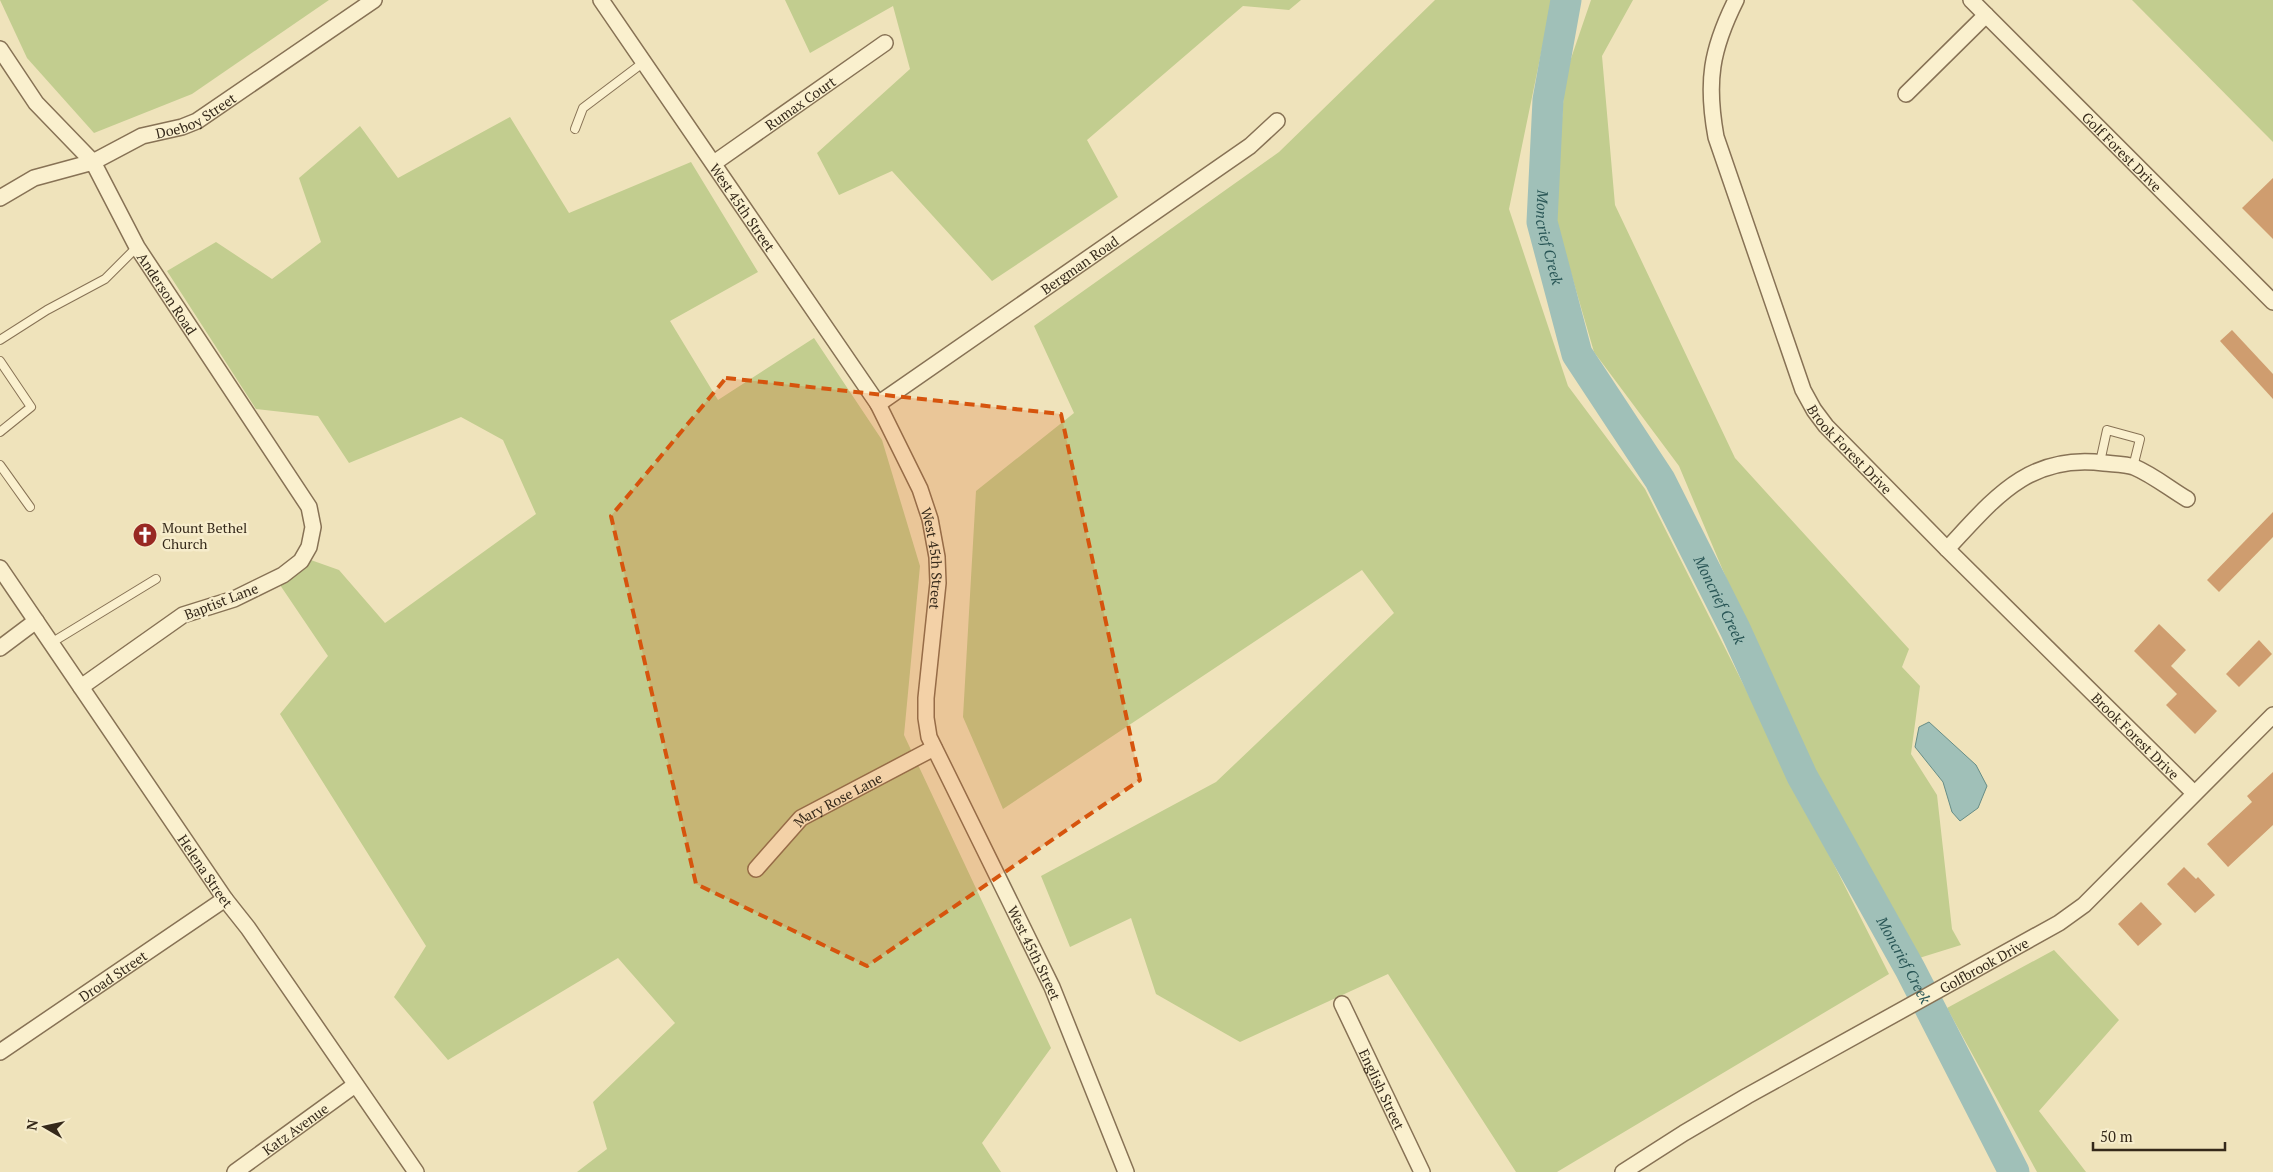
<svg xmlns="http://www.w3.org/2000/svg" width="2273" height="1172" viewBox="0 0 2273 1172" font-family="'PT Serif',serif">
  <rect width="100%" height="100%" fill="#efe3bb"/>
  <g fill="#c2cd8f">
    <path d="M0,0H329L192,94L94,133L27,58Z"/>
    <path d="M785,0H1301L1289,10L1243,6L1087,140L1118,197L992,281L892,171L839,195L817,153L910,69L893,6L810,53Z"/>
    <path d="M1435,0H1552L1509,209L1568,386L1645,489L1889,974L1557,1172H1516L1388,974L1240,1042L1156,994L1131,918L1070,947L1041,876L1216,782L1394,613L1362,570L1003,809L963,717L976,491L1074,413L1034,326L1279,152Z"/>
    <path d="M1591,0H1633L1602,56L1615,205L1735,458L1909,649L1902,667L1920,686L1911,754L1937,795L1952,929L1961,945L1916,959L1809,775L1679,466L1594,352L1555,218L1565,76Z"/>
    <path d="M2132,0H2273V142Z"/>
    <path d="M510,117L569,213L691,162L758,272L670,321L718,400L814,338L882,440L920,566L904,735L1051,1048L982,1143L1001,1172H577L607,1149L593,1102L675,1023L618,958L448,1060L394,997L426,946L280,714L328,656L278,582L308,559L339,570L385,623L536,514L503,440L461,417L349,463L318,416L256,409L167,271L216,242L272,279L321,242L299,178L360,126L398,178Z"/>
    <path d="M2054,950L2119,1020L2039,1111L2086,1172H2037L1947,1008Z"/>
  </g>
  <path fill="#a0c0b8" stroke="#678d86" d="M1929,722L1976,765L1987,786L1978,808L1960,821L1952,812L1943,782L1915,747L1919,727Z"/>
  <g fill="none" stroke-linecap="round" stroke-linejoin="round">
    <path stroke="#a0c0b8" stroke-width="31" id="s1" d="M1566,0L1548,100L1542,222L1577,354L1660,480L1735,629L1802,776L1910,969L2014,1172"/>
  </g>
  <g fill="#cf9d6f">
    <path d="M2273,178V239L2242,208Z"/>
    <path d="M2232,330L2273,374V399L2220,341Z"/>
    <path d="M2273,512V537L2219,592L2207,580Z"/>
    <path d="M2159,624L2186,650L2171,666L2217,711L2195,734L2166,705L2177,694L2134,651Z"/>
    <path d="M2259,640L2272,654L2239,687L2226,674Z"/>
    <path d="M2273,772V825L2228,867L2207,844L2252,802L2247,796Z"/>
    <path d="M2184,867L2196,879L2198,877L2215,895L2195,913L2167,884Z"/>
    <path d="M2141,902L2162,924L2138,946L2118,924Z"/>
  </g>
  <g fill="none" stroke-linecap="round" stroke-linejoin="round">
    <defs>
      <g id="lane">
        <path d="M575,129L583,108L644,62"/>
        <path d="M0,340L47,310L105,279L137,247"/>
        <path d="M0,361L31,407L0,432"/>
        <path d="M2100,462L2107,430L2140,439L2133,467"/>
        <path d="M0,465L30,507"/>
        <path d="M51,643L156,579"/>
      </g>
      <g id="street">
        <path id="s2" d="M601,0L878,404L920,489L930,519L937,557L938,583L926,698V718L929,737L1052,987L1126,1172"/>
        <path id="s3" d="M1736,0C1711,50 1706,82 1716,137L1803,390L1814,410L1826,426L1947,549L2194,793"/>
        <path id="s4" d="M1971,0L2273,302"/>
        <path id="s5" d="M0,49L36,103L93,162L137,247L309,507L313,527L309,547L301,561L283,575L234,599L183,615L81,687"/>
        <path d="M1906,94L1986,15"/>
        <path id="s6" d="M714,163L885,43"/>
        <path id="s7" d="M0,198L34,178L93,162L142,136L182,127L197,121L374,0"/>
        <path id="s8" d="M878,404L1250,146L1277,121"/>
        <path d="M1947,549C1993,500 2028,453 2104,463C2113,464 2126,464 2134,467C2153,475 2170,489 2187,499"/>
        <path id="s9" d="M0,568L225,899L248,928L416,1172"/>
        <path d="M0,648L36,621"/>
        <path id="s10" d="M756,869L801,818L934,748"/>
        <path id="s11" d="M1342,1004L1422,1172"/>
        <path id="s12" d="M0,1052L225,899"/>
        <path id="s13" d="M235,1172L355,1085"/>
        <path id="s14" d="M1623,1172L1684,1133L1747,1096L2059,923L2084,905L2273,715"/>
      </g>
    </defs>
    <use href="#lane" stroke="#877255" stroke-width="10"/>
    <use href="#street" stroke="#877255" stroke-width="18"/>
    <use href="#lane" stroke="#faf0ce" stroke-width="8"/>
    <use href="#street" stroke="#faf0ce" stroke-width="15"/>
  </g>
  <path fill="#d6540d" fill-opacity="0.2" stroke="#d6540d" stroke-width="4" stroke-dasharray="10 6" stroke-linejoin="round" d="M726,378L1061,414L1140,780L867,966L696,884L611,516Z"/>
  <defs>
    <symbol id="church-disc" viewBox="-11 -11 22 22"><circle r="9.5" fill="#982822" stroke="#f6eccb"/><path d="M-1.2-6h2.4v3.5h3.3v2.4h-3.3V6h-2.4V-.1h-3.3v-2.4h3.3Z" fill="#fff"/></symbol>
  </defs>
  <g fill-rule="evenodd">
    <use href="#church-disc" x="131" y="521" width="28" height="28"/>
  </g>
  <g text-anchor="middle" dominant-baseline="central" stroke-width="5" stroke-linejoin="round" paint-order="stroke">
    <g font-size="14" fill="#35291a" stroke="#f6eccb">
      <text stroke="none"><textPath href="#s6" startOffset="105">Rumax Court</textPath></text>
      <text stroke="none"><textPath href="#s7" startOffset="214">Doeboy Street</textPath></text>
      <text stroke="none"><textPath href="#s4" startOffset="214">Golf Forest Drive</textPath></text>
      <text stroke="none"><textPath href="#s2" startOffset="251">West 45th Street</textPath></text>
      <text stroke="none"><textPath href="#s8" startOffset="245">Bergman Road</textPath></text>
      <text stroke="none"><textPath href="#s5" startOffset="298">Anderson Road</textPath></text>
      <text stroke="none"><textPath href="#s3" startOffset="485">Brook Forest Drive</textPath></text>
      <text stroke="none"><textPath href="#s2" startOffset="656">West 45th Street</textPath></text>
      <text transform="translate(221 601) rotate(-21)">Baptist Lane</text>
      <text stroke="none"><textPath href="#s3" startOffset="890">Brook Forest Drive</textPath></text>
      <text stroke="none"><textPath href="#s10" startOffset="109">Mary Rose Lane</textPath></text>
      <text stroke="none"><textPath href="#s9" startOffset="366">Helena Street</textPath></text>
      <text stroke="none"><textPath href="#s2" startOffset="1076">West 45th Street</textPath></text>
      <text stroke="none"><textPath href="#s14" startOffset="416">Golfbrook Drive</textPath></text>
      <text stroke="none"><textPath href="#s12" startOffset="136">Droad Street</textPath></text>
      <text stroke="none"><textPath href="#s11" startOffset="94">English Street</textPath></text>
      <text stroke="none"><textPath href="#s13" startOffset="74">Katz Avenue</textPath></text>
    </g>
    <g font-size="14" fill="#35291a" stroke="#f6eccb" text-anchor="start">
      <text x="162" y="527">Mount Bethel<tspan x="162" dy="16">Church</tspan></text>
    </g>
    <g font-size="15" font-style="italic" fill="#295656" stroke="#f6eccb">
      <text stroke="none"><textPath href="#s1" startOffset="240">Moncrief Creek</textPath></text>
      <text stroke="none"><textPath href="#s1" startOffset="645">Moncrief Creek</textPath></text>
      <text stroke="none"><textPath href="#s1" startOffset="1050">Moncrief Creek</textPath></text>
    </g>
  </g>
  <g transform="translate(45 1127) rotate(279)" stroke="#f6eccb" stroke-width="4" paint-order="stroke">
  <path d="M0-4L9 19L0 12L-9 19Z" fill="#35291a"/>
  <text y="-8" font-size="14" font-weight="bold" text-anchor="middle" fill="#35291a">N</text>
  </g>
  <path d="M2093 1142v8h132v-8" fill="none" stroke="#35291a" stroke-width="2.5"/>
  <text x="2100" y="1142" font-size="15" fill="#35291a" stroke="#f6eccb" stroke-width="4" paint-order="stroke">50 m</text>
</svg>
